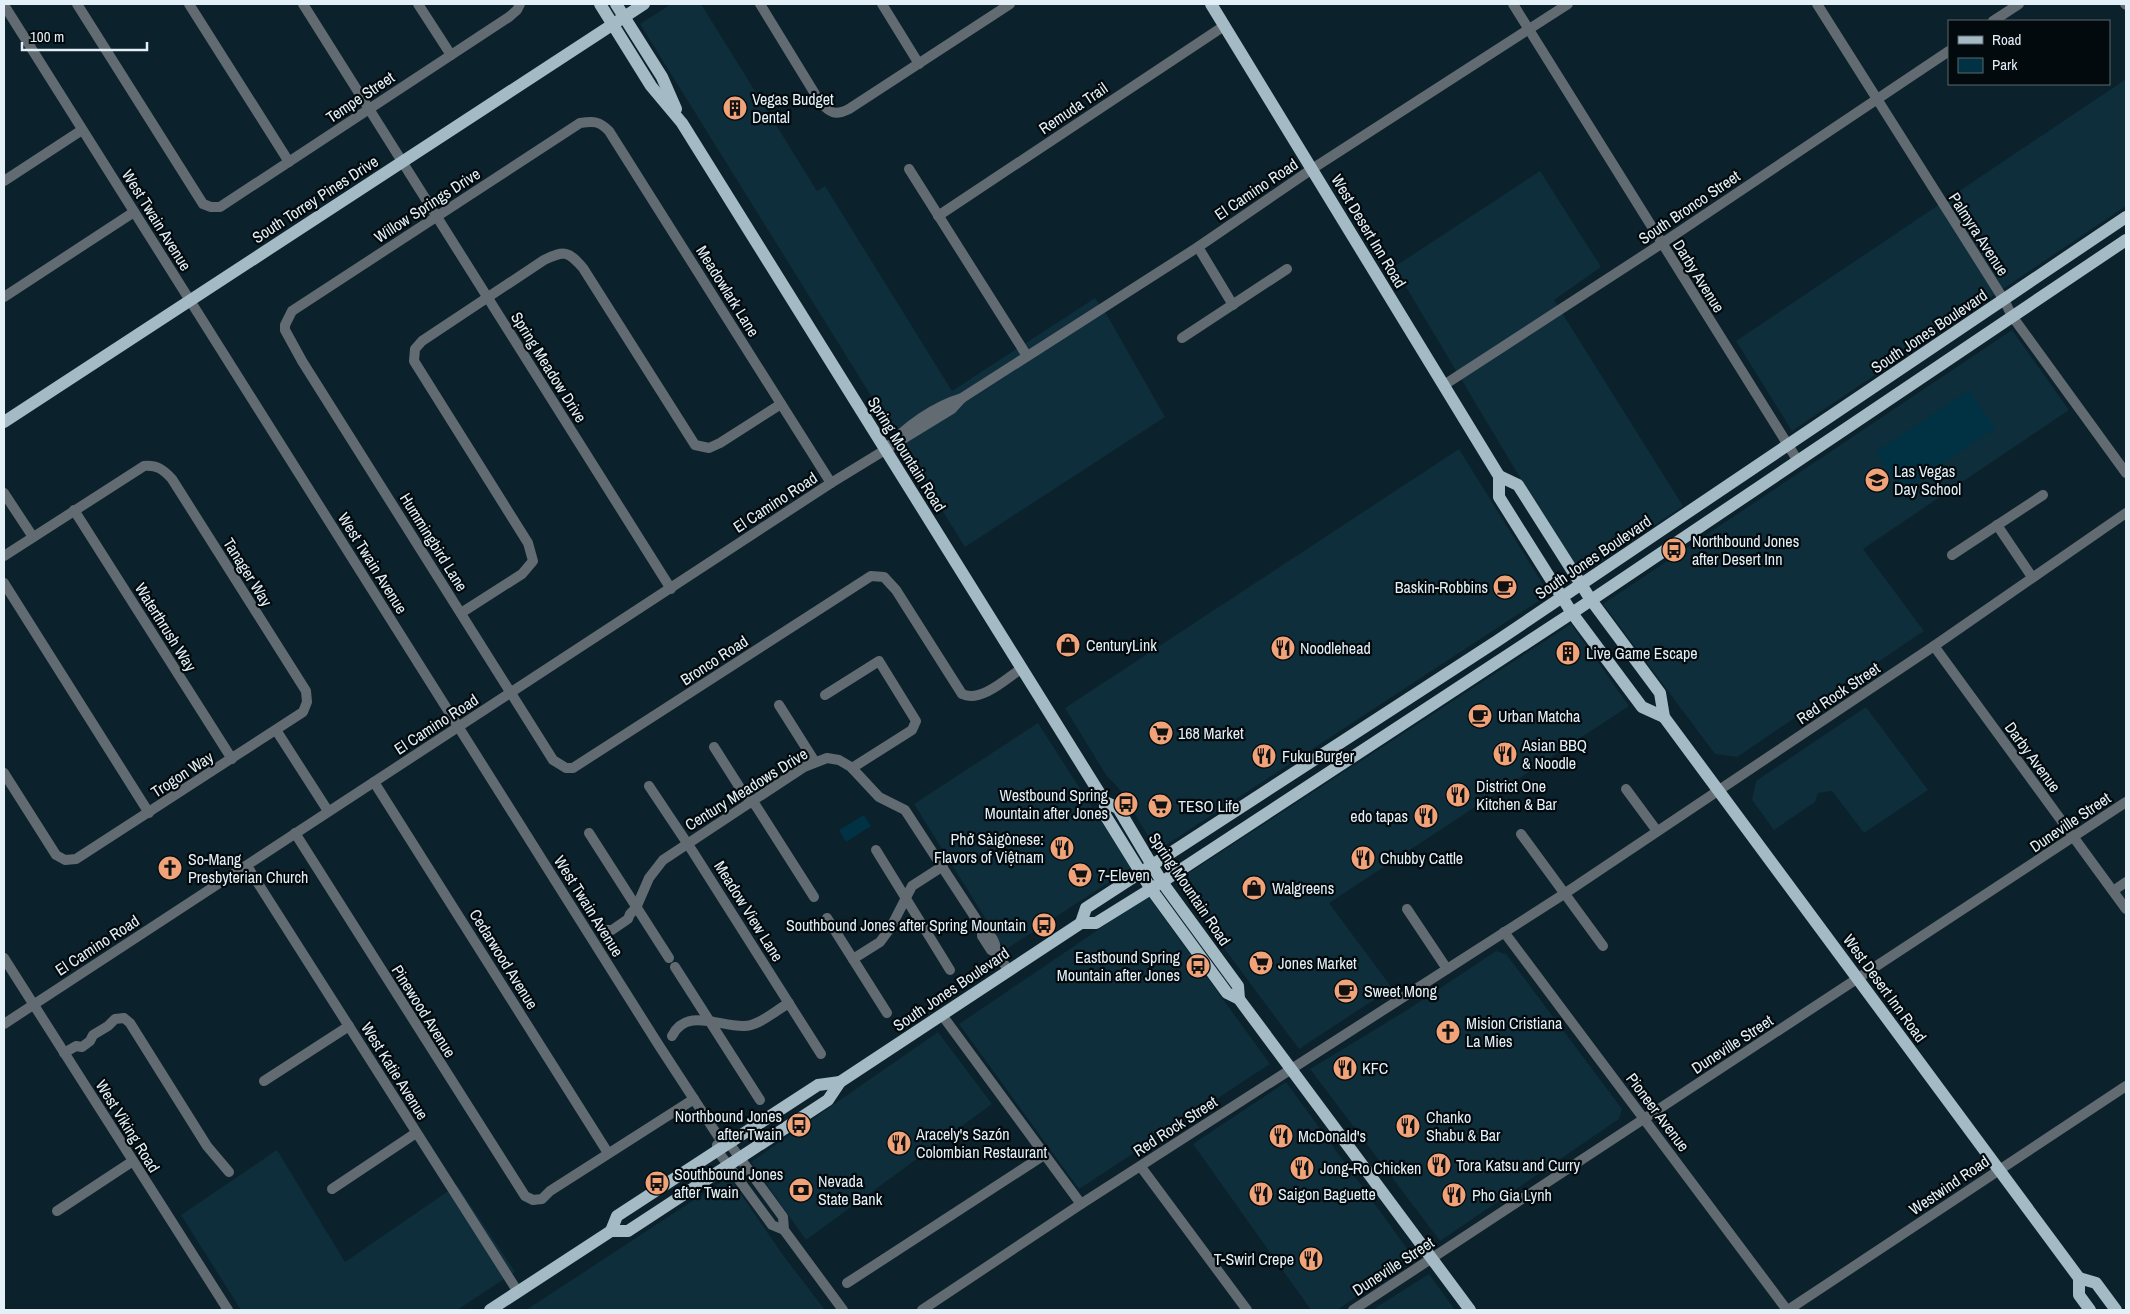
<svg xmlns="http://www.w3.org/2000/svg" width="2130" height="1314" viewBox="0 0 2130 1314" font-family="'Archivo Narrow',sans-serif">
  <rect width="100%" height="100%" fill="#0b212b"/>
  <g fill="#0e2e3b">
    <path d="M671,4H701L817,191L825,186L952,391L1095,298L1107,315L1165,417L965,547L640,24Z"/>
    <path d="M2126,79V206L1792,431L1736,341Z"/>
    <path d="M1540,171L1601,267L1554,300L1683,506L1579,576L1394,267Z"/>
    <path d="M2012,330L2069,410L1863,549L1924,631L1737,757L1715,754L1603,604Z"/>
    <path d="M1459,449L1549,594L1157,851L1121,791L1106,775L1065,708Z"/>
    <path d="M1571,624L1629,706L1329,903L1392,988L1299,1049L1175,882Z"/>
    <path d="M1866,707L1928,790L1864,833L1832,791L1818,793L1815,802L1774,830L1752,800L1756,781Z"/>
    <path d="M1038,723L1131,868L1005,950L914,804Z"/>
    <path d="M1148,896L1270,1064L1079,1189L959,1024Z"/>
    <path d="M1496,951L1506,954L1622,1109L1619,1119L1440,1241L1310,1069L1407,1010Z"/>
    <path d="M938,1032L992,1104L806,1240L751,1162Z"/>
    <path d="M1286,1082L1414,1258L1337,1310H1311L1193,1144Z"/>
    <path d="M277,1150L345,1262L457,1185L515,1272L457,1310H241L181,1215Z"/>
    <path d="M729,1177L783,1255L825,1310H526Z"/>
    <path d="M1429,1274L1455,1310H1372Z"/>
  </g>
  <g fill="#003244">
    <path d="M1969,390L1995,428L1902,491L1876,452Z"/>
    <path d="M864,815L871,826L846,842L839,830Z"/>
  </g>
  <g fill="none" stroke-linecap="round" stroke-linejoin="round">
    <g stroke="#616b71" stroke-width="10">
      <path d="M77,4L203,204L211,207H220L509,17L517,10L520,4"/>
      <path d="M189,4L289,162"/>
      <path d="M303,4L671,589"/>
      <path d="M418,4L451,55"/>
      <path d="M760,4L820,102C830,113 835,116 849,109L1010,4"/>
      <path d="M882,4L919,64"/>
      <path d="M1513,4L1798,461"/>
      <path d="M1817,4L2004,300L2012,316L2126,473"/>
      <path d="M2125,4L2126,5"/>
      <path d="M4,5L658,1044L718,1136L729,1143L783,1217L784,1230L843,1310"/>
      <path d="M1993,21L2019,4"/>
      <path d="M909,169L1027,356"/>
      <path d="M4,181L82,130"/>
      <path d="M938,216L1224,26"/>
      <path d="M1198,247L1233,305"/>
      <path d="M4,297L134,212"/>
      <path d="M1182,338L1287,269"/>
      <path d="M1444,385L1661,244L1949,51"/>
      <path d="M888,447C906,426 935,406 962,398L1198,247L1312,169L1568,4"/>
      <path d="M831,483L609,131C599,121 594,121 580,123L292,311L285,325V330L302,361L553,760L566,768H573L871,576L884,577L896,590L962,694C981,703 1007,678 1022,668"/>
      <path d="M4,493L33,537"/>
      <path d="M74,510L232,759"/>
      <path d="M1997,525L2032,577"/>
      <path d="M1952,555L2043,495"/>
      <path d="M4,556L144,466C157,465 163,469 172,479L306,691L307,702L303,712L76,859L65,860L56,855L4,773"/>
      <path d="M4,583L149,813"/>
      <path d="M461,613L522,574L533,561L528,543L414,361L415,349L422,341L544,260C565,250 568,251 583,268L695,445L709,448L720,443L781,404"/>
      <path d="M1934,646L2126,909"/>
      <path d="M825,695L879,661L916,721L912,730L852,768"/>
      <path d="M779,705L815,762"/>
      <path d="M276,730L328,811"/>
      <path d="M714,747L742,791L756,806L814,897"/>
      <path d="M374,782L608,1153"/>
      <path d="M649,786L693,852L821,1054"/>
      <path d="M1626,789L1657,831"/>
      <path d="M295,833L525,1196L533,1200L542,1199L550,1191L694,1099"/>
      <path d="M589,833L669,958"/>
      <path d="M1521,834L1603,946"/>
      <path d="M876,850L950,970"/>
      <path d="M247,866L518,1292"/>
      <path d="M2113,891L2126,882"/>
      <path d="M1407,909L1447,969"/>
      <path d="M827,918L887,1013"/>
      <path d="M982,928V936L991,950L996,952L1009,971"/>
      <path d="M606,930H612L628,919L630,914L636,908L649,878L663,860L804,767L827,758L839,760L851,767L879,797L905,810L982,928C991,935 996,941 996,952"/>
      <path d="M1504,932L1787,1310"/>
      <path d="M4,958L228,1310"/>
      <path d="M853,959L880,942L891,927L912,886L943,866"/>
      <path d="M675,967L760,1100"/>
      <path d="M942,1015L1081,1204"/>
      <path d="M4,1024L831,483L952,409L962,398"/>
      <path d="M672,1036C686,1007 720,1027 744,1026C759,1026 776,1010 789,1003"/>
      <path d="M64,1053L76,1046L82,1047L90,1041L93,1035L108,1026L115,1019L124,1018L130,1023L207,1146L229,1172"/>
      <path d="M264,1081L349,1026"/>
      <path d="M717,1145V1150L772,1225L784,1230"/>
      <path d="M1141,1167L1247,1310"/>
      <path d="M332,1189L416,1133"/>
      <path d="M57,1211L133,1161"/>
      <path d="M847,1283L1044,1155"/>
      <path d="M922,1310L1081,1204L1564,894L1934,646L2126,513"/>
      <path d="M1353,1310L2126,802"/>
      <path d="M1788,1310L2126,1086"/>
    </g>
    <g stroke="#a4bac5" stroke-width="12">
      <path d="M600,4L651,86L682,123L1105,802L1118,808L1162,882L1238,986L1239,999"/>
      <path d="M616,4L662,77L676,109"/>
      <path d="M1211,4L1499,476V497L1572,613L1642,707L1664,717"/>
      <path d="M4,422L644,4"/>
      <path d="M1499,476L1518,485L1591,600L1660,693L1664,717L2079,1278V1295L2090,1310"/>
      <path d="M1105,802V815L1151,889L1227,993L1239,999L1470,1310"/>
      <path d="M1081,923L1086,908L1497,641L2126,217"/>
      <path d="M611,1231L617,1216L818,1085L840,1082"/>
      <path d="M2079,1278L2096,1283L2116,1310"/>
      <path d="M490,1310L611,1231H628L828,1100L840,1082L1081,923H1096L1162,882L1572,613L2126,240"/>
    </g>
  </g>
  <defs>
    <symbol id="building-disc" viewBox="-11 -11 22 22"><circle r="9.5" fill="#f0a278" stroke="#030a0e"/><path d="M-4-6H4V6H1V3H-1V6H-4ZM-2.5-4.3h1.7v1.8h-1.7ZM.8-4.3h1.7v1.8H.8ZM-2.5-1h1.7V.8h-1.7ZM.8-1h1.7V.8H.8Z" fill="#111"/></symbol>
    <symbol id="school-disc" viewBox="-11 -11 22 22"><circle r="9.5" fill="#f0a278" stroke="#030a0e"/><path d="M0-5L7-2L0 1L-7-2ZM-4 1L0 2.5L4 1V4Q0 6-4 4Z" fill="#111"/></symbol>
    <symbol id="bus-disc" viewBox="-11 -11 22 22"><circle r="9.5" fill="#f0a278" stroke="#030a0e"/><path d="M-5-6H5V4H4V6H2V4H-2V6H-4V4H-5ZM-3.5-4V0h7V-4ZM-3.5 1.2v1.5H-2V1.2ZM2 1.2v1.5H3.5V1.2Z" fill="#111"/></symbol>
    <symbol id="cafe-disc" viewBox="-11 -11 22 22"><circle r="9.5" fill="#f0a278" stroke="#030a0e"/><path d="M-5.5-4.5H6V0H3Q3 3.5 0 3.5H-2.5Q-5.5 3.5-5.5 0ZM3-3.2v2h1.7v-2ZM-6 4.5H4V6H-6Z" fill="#111"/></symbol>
    <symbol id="shop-disc" viewBox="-11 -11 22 22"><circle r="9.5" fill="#f0a278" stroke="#030a0e"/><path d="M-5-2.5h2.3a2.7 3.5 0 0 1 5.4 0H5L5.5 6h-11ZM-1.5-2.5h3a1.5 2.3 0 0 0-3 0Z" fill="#111"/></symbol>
    <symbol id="restaurant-disc" viewBox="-11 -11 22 22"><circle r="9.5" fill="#f0a278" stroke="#030a0e"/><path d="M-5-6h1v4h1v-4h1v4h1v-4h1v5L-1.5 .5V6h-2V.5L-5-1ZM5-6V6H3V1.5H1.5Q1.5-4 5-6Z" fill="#111"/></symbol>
    <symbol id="supermarket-disc" viewBox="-11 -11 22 22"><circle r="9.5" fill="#f0a278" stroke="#030a0e"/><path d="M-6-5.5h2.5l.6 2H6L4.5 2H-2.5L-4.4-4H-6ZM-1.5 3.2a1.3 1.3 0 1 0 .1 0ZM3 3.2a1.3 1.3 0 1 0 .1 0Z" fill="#111"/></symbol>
    <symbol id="church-disc" viewBox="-11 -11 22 22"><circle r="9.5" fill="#f0a278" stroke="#030a0e"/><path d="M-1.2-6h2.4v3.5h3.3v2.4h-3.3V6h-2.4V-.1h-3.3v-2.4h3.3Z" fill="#111"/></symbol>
    <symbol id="bank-disc" viewBox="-11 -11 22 22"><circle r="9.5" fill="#f0a278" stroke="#030a0e"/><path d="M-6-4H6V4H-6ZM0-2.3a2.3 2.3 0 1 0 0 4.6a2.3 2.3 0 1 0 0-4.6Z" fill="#111"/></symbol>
  </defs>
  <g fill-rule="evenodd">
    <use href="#building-disc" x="721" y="94" width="28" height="28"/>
    <use href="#school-disc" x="1863" y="466" width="28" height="28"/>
    <use href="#bus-disc" x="1660" y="536" width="28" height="28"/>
    <use href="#cafe-disc" x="1491" y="573" width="28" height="28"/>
    <use href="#shop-disc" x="1054" y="631" width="28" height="28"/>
    <use href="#restaurant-disc" x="1269" y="634" width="28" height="28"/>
    <use href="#building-disc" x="1554" y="639" width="28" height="28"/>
    <use href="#cafe-disc" x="1466" y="702" width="28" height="28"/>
    <use href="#supermarket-disc" x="1147" y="719" width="28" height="28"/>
    <use href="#restaurant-disc" x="1491" y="740" width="28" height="28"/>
    <use href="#restaurant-disc" x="1250" y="742" width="28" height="28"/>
    <use href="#restaurant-disc" x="1444" y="781" width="28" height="28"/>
    <use href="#bus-disc" x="1112" y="790" width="28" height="28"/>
    <use href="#supermarket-disc" x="1146" y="792" width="28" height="28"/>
    <use href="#restaurant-disc" x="1412" y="802" width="28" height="28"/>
    <use href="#restaurant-disc" x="1048" y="834" width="28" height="28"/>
    <use href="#restaurant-disc" x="1349" y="844" width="28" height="28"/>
    <use href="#church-disc" x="156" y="854" width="28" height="28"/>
    <use href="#supermarket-disc" x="1066" y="861" width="28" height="28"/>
    <use href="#shop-disc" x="1240" y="874" width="28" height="28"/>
    <use href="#bus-disc" x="1030" y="911" width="28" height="28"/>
    <use href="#supermarket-disc" x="1247" y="949" width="28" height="28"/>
    <use href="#bus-disc" x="1184" y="952" width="28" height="28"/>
    <use href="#cafe-disc" x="1332" y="977" width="28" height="28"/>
    <use href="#church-disc" x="1434" y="1018" width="28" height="28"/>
    <use href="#restaurant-disc" x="1331" y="1054" width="28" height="28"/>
    <use href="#bus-disc" x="785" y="1111" width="28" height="28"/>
    <use href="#restaurant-disc" x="1394" y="1112" width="28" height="28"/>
    <use href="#restaurant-disc" x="1267" y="1122" width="28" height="28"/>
    <use href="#restaurant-disc" x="885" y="1129" width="28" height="28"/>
    <use href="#restaurant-disc" x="1425" y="1151" width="28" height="28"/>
    <use href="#restaurant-disc" x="1288" y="1154" width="28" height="28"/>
    <use href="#bus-disc" x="643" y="1169" width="28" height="28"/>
    <use href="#bank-disc" x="787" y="1176" width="28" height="28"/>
    <use href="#restaurant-disc" x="1247" y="1180" width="28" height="28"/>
    <use href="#restaurant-disc" x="1440" y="1181" width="28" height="28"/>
    <use href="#restaurant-disc" x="1297" y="1245" width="28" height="28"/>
  </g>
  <g text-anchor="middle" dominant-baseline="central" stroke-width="4.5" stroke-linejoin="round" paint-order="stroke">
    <g font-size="16" fill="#e3f0f7" stroke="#030a0e">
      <text transform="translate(360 97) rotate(-34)">Tempe Street</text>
      <text transform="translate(1073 108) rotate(-34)">Remuda Trail</text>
      <text transform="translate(1256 189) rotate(-34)">El Camino Road</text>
      <text transform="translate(315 199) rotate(-33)">South Torrey Pines Drive</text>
      <text transform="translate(427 205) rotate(-33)">Willow Springs Drive</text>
      <text transform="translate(1689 207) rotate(-34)">South Bronco Street</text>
      <text transform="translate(157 220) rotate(58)">West Twain Avenue</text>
      <text transform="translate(1369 231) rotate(59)">West Desert Inn Road</text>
      <text transform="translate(1979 234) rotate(57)">Palmyra Avenue</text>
      <text transform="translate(1699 276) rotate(58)">Darby Avenue</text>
      <text transform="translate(728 291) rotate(58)">Meadowlark Lane</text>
      <text transform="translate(1929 331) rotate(-34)">South Jones Boulevard</text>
      <text transform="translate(549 367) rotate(58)">Spring Meadow Drive</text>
      <text transform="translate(907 454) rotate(58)">Spring Mountain Road</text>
      <text transform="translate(775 502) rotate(-33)">El Camino Road</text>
      <text transform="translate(434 542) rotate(58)">Hummingbird Lane</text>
      <text transform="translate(1593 557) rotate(-34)">South Jones Boulevard</text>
      <text transform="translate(373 563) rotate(58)">West Twain Avenue</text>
      <text transform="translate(248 572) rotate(58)">Tanager Way</text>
      <text transform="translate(166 627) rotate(58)">Waterthrush Way</text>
      <text transform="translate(714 660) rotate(-33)">Bronco Road</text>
      <text transform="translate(1838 693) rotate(-34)">Red Rock Street</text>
      <text transform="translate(436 724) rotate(-33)">El Camino Road</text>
      <text transform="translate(2033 757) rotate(54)">Darby Avenue</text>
      <text transform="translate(182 774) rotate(-33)">Trogon Way</text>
      <text transform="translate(746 789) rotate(-32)">Century Meadows Drive</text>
      <text transform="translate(2070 822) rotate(-34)">Duneville Street</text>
      <text transform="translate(1190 889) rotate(56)">Spring Mountain Road</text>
      <text transform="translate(589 906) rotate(58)">West Twain Avenue</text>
      <text transform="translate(749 911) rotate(58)">Meadow View Lane</text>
      <text transform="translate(97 945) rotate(-33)">El Camino Road</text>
      <text transform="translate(504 959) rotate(58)">Cedarwood Avenue</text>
      <text transform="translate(1885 988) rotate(54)">West Desert Inn Road</text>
      <text transform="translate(951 989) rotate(-34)">South Jones Boulevard</text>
      <text transform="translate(424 1011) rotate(58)">Pinewood Avenue</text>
      <text transform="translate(1732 1044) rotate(-33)">Duneville Street</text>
      <text transform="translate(395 1071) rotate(58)">West Katie Avenue</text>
      <text transform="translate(1658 1112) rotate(53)">Pioneer Avenue</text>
      <text transform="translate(128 1126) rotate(58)">West Viking Road</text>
      <text transform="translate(1175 1126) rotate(-33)">Red Rock Street</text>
      <text transform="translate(1949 1185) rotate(-34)">Westwind Road</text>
      <text transform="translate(1393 1266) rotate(-33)">Duneville Street</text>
    </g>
    <g font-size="16" fill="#e3f0f7" stroke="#030a0e" text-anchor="start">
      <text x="752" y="99">Vegas Budget<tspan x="752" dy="18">Dental</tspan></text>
      <text x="1894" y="471">Las Vegas<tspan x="1894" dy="18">Day School</tspan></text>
      <text x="1692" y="541">Northbound Jones<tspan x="1692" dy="18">after Desert Inn</tspan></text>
      <text x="1488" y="587" text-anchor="end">Baskin-Robbins</text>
      <text x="1086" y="645">CenturyLink</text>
      <text x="1300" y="648">Noodlehead</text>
      <text x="1586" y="653">Live Game Escape</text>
      <text x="1498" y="716">Urban Matcha</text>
      <text x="1178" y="733">168 Market</text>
      <text x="1522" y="745">Asian BBQ<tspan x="1522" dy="18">&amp; Noodle</tspan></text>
      <text x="1282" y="756">Fuku Burger</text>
      <text x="1476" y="786">District One<tspan x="1476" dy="18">Kitchen &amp; Bar</tspan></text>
      <text x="1108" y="795" text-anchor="end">Westbound Spring<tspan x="1108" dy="18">Mountain after Jones</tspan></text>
      <text x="1178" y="806">TESO Life</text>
      <text x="1408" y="816" text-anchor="end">edo tapas</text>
      <text x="1044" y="839" text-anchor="end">Phở Sàigònese:<tspan x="1044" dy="18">Flavors of Việtnam</tspan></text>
      <text x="1380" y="858">Chubby Cattle</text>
      <text x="188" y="859">So-Mang<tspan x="188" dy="18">Presbyterian Church</tspan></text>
      <text x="1098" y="875">7-Eleven</text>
      <text x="1272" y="888">Walgreens</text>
      <text x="1026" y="925" text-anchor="end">Southbound Jones after Spring Mountain</text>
      <text x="1180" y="957" text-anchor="end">Eastbound Spring<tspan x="1180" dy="18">Mountain after Jones</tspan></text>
      <text x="1278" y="963">Jones Market</text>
      <text x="1364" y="991">Sweet Mong</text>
      <text x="1466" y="1023">Mision Cristiana<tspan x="1466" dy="18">La Mies</tspan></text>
      <text x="1362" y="1068">KFC</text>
      <text x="782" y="1116" text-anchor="end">Northbound Jones<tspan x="782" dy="18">after Twain</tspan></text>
      <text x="1426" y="1117">Chanko<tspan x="1426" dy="18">Shabu &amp; Bar</tspan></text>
      <text x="916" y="1134">Aracely's Sazón<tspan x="916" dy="18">Colombian Restaurant</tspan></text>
      <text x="1298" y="1136">McDonald's</text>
      <text x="1456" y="1165">Tora Katsu and Curry</text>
      <text x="1320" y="1168">Jong-Ro Chicken</text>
      <text x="674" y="1174">Southbound Jones<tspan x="674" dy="18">after Twain</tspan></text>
      <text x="818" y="1181">Nevada<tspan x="818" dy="18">State Bank</tspan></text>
      <text x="1278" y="1194">Saigon Baguette</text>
      <text x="1472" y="1195">Pho Gia Lynh</text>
      <text x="1294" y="1259" text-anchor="end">T-Swirl Crepe</text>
    </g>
  </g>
  <rect width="2130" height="1314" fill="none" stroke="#e3f0f7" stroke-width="10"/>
  <rect x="1948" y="20" width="162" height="65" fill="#030a0e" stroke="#5d666b"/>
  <rect x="1958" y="36" width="25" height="8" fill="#a4bac5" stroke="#5d666b"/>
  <text x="1992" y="45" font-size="15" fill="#e3f0f7">Road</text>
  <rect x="1958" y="58" width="25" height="15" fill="#003244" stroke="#5d666b"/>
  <text x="1992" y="70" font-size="15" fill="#e3f0f7">Park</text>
  <path d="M22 42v8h125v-8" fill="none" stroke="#e3f0f7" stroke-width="2.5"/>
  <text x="30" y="42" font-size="15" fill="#e3f0f7" stroke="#030a0e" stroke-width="4" paint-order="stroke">100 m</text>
</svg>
